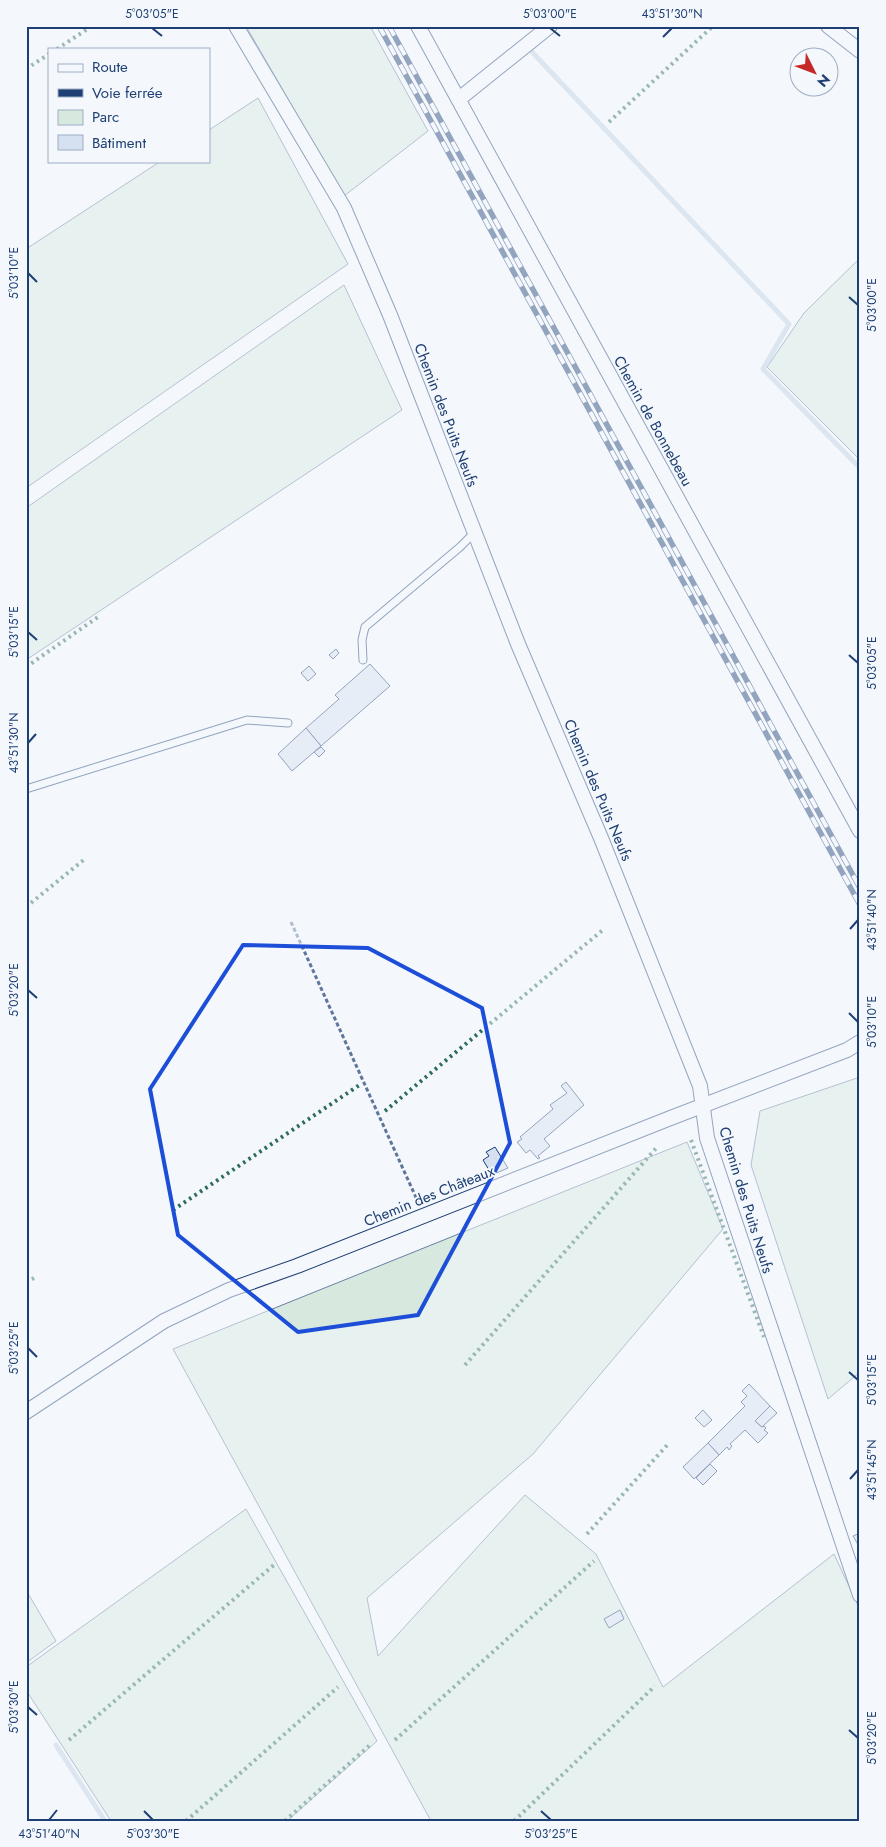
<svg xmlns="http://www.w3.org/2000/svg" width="886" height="1847" viewBox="0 0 886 1847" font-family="Jost,sans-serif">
  <rect width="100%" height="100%" fill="#f4f7fb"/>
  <g fill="#d7e8df" stroke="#687fa3">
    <path d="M246,26H370L428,131L344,196Z"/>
    <path d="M258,98L348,264L26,488V249L161,161H209V130Z"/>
    <path d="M860,258V460L767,367L804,313Z"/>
    <path d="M344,285L402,410L26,660V508Z"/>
    <path d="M860,1077V1372L828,1399L751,1165L760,1111Z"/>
    <path d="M687,1142L723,1229L533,1454L367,1598L378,1656L525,1495L596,1554L663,1687L834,1554L860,1610V1821H431L173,1349Z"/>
    <path d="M246,1509L377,1741L287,1821H111L26,1690V1667Z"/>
    <path d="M26,1590L56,1641L26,1663Z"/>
  </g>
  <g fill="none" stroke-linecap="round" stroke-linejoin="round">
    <g stroke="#bed0e5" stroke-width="5">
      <path d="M532,52L789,324L763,369L860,468"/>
      <path d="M56,1745L105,1821"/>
    </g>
  </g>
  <g fill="#d5e0f0" stroke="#1d3f73">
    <path d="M336,649L339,653L333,659L329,655Z"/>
    <path d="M370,664L390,686L321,746L306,728L339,699L335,695Z"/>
    <path d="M309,666L316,674L308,681L301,673Z"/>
    <path d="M306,728L321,746L292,771L278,754Z"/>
    <path d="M321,747L325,751L319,757L314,752Z"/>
    <path d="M566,1082L584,1105L544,1139L550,1146L538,1156L540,1158L538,1159L530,1150L526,1153L517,1142L522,1139L520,1137L553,1109L550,1105L567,1093L561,1086Z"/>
    <path d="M495,1147L508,1168L492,1175L483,1160L489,1156L486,1152Z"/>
    <path d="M749,1384L770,1406L755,1421L762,1427L764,1426L766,1428L764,1430L768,1433L758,1443L745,1430L730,1444L732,1446L729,1450L727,1447L719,1455L708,1443L745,1406L741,1402L747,1396L742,1391Z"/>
    <path d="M770,1406L777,1413L762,1427L755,1421Z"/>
    <path d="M703,1410L712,1420L704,1427L695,1418Z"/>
    <path d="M708,1443L719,1455L694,1479L683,1467Z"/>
    <path d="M710,1464L717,1471L703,1485L696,1478Z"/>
    <path d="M860,1533V1548L853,1536Z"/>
    <path d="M620,1610L624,1619L609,1628L604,1619Z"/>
  </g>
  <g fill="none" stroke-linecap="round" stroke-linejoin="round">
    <defs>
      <g id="service">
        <path d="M363,660L362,640L365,627L460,547L474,533"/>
        <path d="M26,789L247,720L288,723"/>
      </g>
      <g id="minor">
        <path d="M236,26L344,208L390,315L518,644L601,838L700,1086L707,1138L860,1595"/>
        <path d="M418,26L860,831"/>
        <path d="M828,26L860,51"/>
        <path d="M459,99L550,26"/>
        <path d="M26,1412L164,1321L229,1290L297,1266L668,1119L847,1050L860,1042"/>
      </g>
    </defs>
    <use href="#service" stroke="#1d3f73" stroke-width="9"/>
    <use href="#minor" stroke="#1d3f73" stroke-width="16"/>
    <path stroke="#5e769c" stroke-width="3" stroke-dasharray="4 2.5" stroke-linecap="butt" d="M291,922L419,1204"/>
    <use href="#service" stroke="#f4f7fb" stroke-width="7"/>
    <use href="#minor" stroke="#f4f7fb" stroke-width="14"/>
    <defs>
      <g id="rail">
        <path d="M379,26L860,905"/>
        <path d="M389,26L860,888"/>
      </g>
    </defs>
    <use href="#rail" stroke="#1d3f73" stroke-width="5.5"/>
    <use href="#rail" stroke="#f4f7fb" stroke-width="4" stroke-dasharray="11" stroke-linecap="butt"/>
    <g stroke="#2c6c60" stroke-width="4" stroke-dasharray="2.5 4" stroke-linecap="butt">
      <path d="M57,49L92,26"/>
      <path d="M26,69L49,54"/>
      <path d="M609,122L713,26"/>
      <path d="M26,667L98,617"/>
      <path d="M26,907L86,858"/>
      <path d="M385,1111L604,929"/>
      <path d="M691,1140L764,1337"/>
      <path d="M173,1210L361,1084"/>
      <path d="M26,1282L34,1278"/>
      <path d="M465,1365L658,1146"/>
      <path d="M587,1534L669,1443"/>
      <path d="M69,1740L275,1564"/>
      <path d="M395,1740L594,1561"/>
      <path d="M186,1821L338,1687"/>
      <path d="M285,1821L370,1745"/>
      <path d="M514,1821L655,1686"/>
    </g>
  </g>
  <path d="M0 0H886V1847H0ZM243,945L368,948L482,1008L510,1143L418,1315L298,1332L178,1235L150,1089Z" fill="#f4f7fb" fill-opacity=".55" fill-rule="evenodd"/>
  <path fill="none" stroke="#1d4ed8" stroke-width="4" stroke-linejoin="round" d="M243,945L368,948L482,1008L510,1143L418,1315L298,1332L178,1235L150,1089Z"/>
  <path fill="none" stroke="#1d3f73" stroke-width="2" d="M152,28L162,36M550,28L560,36M663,37L672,28M28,273L37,282M849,297L858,305M28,632L37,640M849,655L858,663M28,743L36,734M850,929L858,920M28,990L37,998M849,1013L858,1022M28,1348L37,1357M849,1372L858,1380M850,1479L858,1470M28,1707L37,1715M849,1730L858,1738M144,1811L153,1820M541,1811L551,1820M49,1820L57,1810"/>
  <g text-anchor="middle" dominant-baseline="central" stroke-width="4" stroke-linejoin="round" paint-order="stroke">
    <g font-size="15" fill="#1d3f73" stroke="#f4f7fb">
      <text transform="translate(446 415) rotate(69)">Chemin des Puits Neufs</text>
      <text transform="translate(653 421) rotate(61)">Chemin de Bonnebeau</text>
      <text transform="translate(598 790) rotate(67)">Chemin des Puits Neufs</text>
      <text transform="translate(429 1196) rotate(-22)">Chemin des Châteaux</text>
      <text transform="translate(746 1200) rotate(73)">Chemin des Puits Neufs</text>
    </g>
  </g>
  <rect width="886" height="1847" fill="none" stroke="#f4f7fb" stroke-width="55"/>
  <rect x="48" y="48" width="162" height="115" fill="#f4f7fb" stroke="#9eadc5"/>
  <rect x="58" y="64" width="25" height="8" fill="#f4f7fb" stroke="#9eadc5"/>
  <text x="92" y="72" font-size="15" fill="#1d3f73">Route</text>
  <rect x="58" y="89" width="25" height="8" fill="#1d3f73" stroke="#9eadc5"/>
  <text x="92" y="98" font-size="15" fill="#1d3f73">Voie ferrée</text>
  <rect x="58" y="110" width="25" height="15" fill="#d7e8df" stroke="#9eadc5"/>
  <text x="92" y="122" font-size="15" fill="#1d3f73">Parc</text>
  <rect x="58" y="135" width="25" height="15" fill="#d5e0f0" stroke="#9eadc5"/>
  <text x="92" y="148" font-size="15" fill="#1d3f73">Bâtiment</text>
  <g transform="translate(814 72) rotate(132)"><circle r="24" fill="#f4f7fb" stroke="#9eadc5"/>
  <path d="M0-4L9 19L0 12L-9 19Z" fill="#c62828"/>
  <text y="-8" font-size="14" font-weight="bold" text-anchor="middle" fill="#1d3f73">N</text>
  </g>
  <rect x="28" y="28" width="830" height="1792" fill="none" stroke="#1d3f73" stroke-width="2"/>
  <g font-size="12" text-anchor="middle" fill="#1d3f73">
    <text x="152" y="18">5°03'05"E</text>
    <text x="550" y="18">5°03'00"E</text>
    <text x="672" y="18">43°51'30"N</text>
    <text transform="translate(14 273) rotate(-90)" y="4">5°03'10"E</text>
    <text transform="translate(872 305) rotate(-90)" y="4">5°03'00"E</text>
    <text transform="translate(14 632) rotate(-90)" y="4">5°03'15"E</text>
    <text transform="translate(872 663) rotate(-90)" y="4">5°03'05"E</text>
    <text transform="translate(14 743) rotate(-90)" y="4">43°51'30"N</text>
    <text transform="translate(872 920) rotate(-90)" y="4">43°51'40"N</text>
    <text transform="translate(14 990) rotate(-90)" y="4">5°03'20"E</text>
    <text transform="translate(872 1022) rotate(-90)" y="4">5°03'10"E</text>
    <text transform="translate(14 1348) rotate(-90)" y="4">5°03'25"E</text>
    <text transform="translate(872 1380) rotate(-90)" y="4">5°03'15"E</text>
    <text transform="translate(872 1470) rotate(-90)" y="4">43°51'45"N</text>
    <text transform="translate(14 1707) rotate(-90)" y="4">5°03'30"E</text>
    <text transform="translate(872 1738) rotate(-90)" y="4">5°03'20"E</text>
    <text x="49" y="1838">43°51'40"N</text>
    <text x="153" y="1838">5°03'30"E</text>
    <text x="551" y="1838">5°03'25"E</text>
  </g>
</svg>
